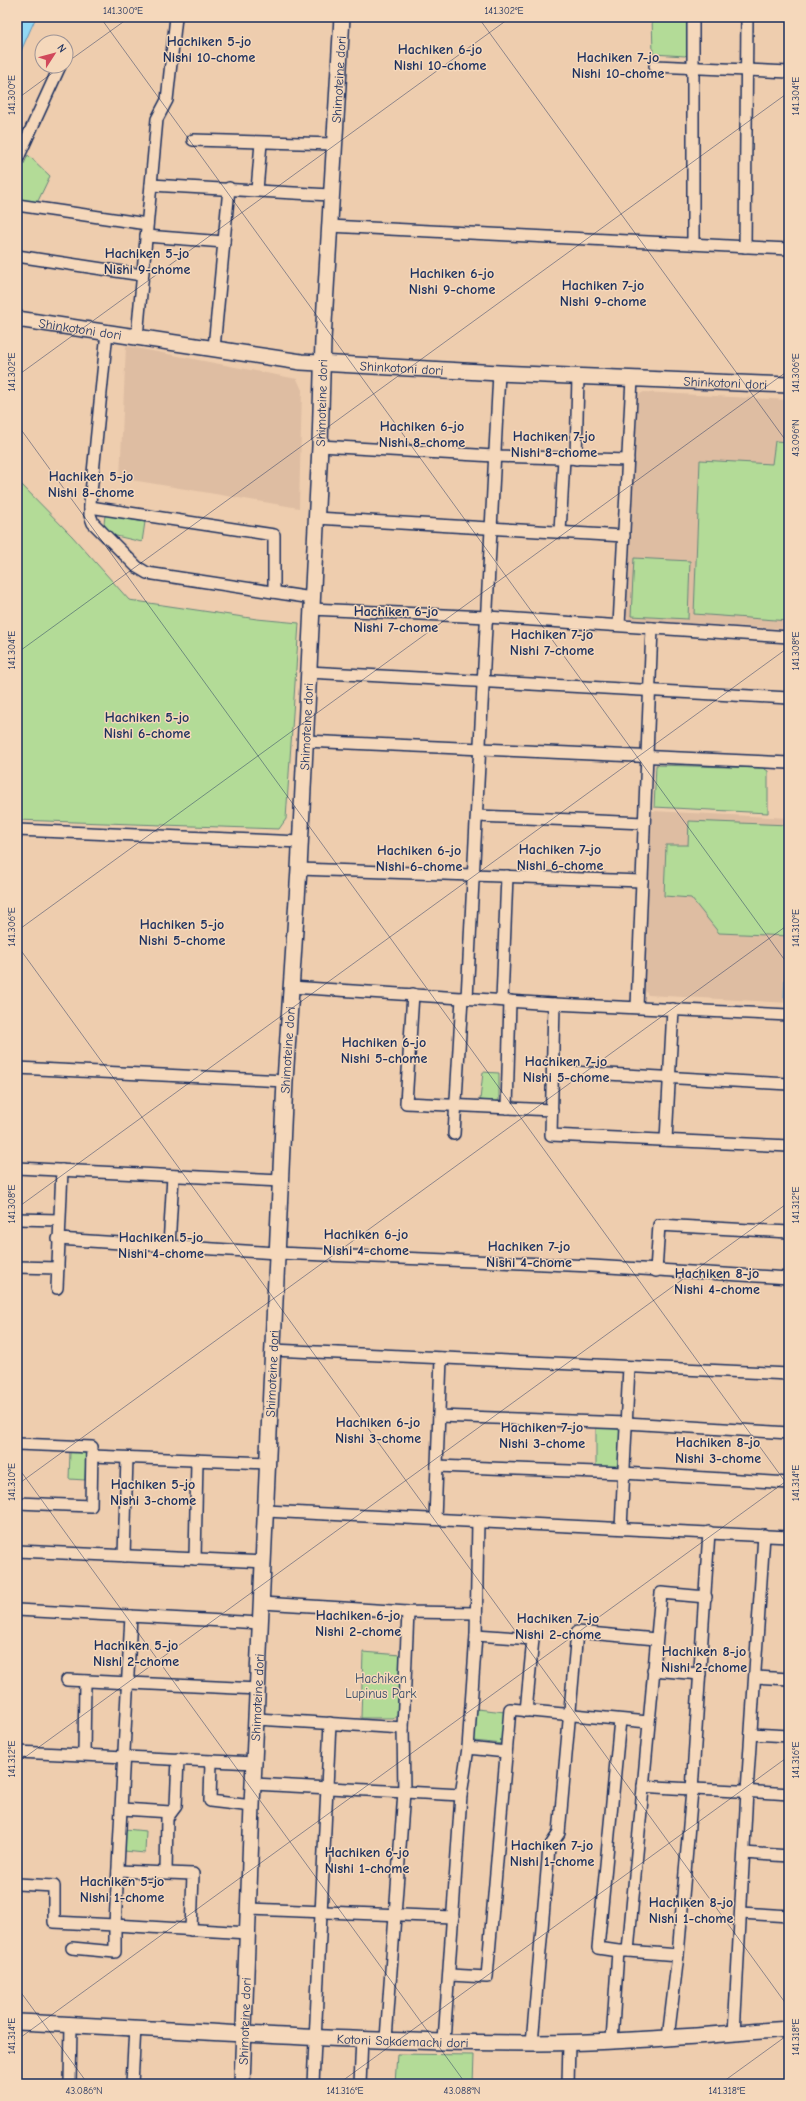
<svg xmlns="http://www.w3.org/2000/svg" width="806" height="2101" viewBox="0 0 806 2101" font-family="'Comic Neue',sans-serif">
  <rect width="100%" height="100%" fill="#eecdae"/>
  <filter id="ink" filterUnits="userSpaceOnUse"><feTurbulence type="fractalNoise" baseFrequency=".025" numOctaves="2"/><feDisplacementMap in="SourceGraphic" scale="8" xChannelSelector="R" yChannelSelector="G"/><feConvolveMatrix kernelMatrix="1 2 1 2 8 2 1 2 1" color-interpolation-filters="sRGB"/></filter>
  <g filter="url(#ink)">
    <g fill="#debda2">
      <path d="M126,346L297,379L302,390L299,508L120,478Z"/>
      <path d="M644,392L789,400V629L630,620L626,614L638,395Z"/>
      <path d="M652,811L789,818V1003L648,995L644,989Z"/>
    </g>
    <g fill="#b3db97" stroke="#67857a">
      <path d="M652,17H689L688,54L685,56L653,54Z"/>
      <path d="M28,155L50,176L37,203L17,198V179Z"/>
      <path d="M775,441L789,442V621L694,614L700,460L772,464Z"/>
      <path d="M17,480L72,536L129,600L257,619L299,623L286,819L279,829L17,820Z"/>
      <path d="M105,515L145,522L142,542L112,535L104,524Z"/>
      <path d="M634,558L690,561L688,619L631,616Z"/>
      <path d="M656,765L763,768L768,771V813L654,807Z"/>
      <path d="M689,821L789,825V936L719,933L691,898L664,896L666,845H688Z"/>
      <path d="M483,1072L499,1073V1100L496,1102L480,1100Z"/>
      <path d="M596,1427L618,1429L621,1433L618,1465L614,1468L596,1467Z"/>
      <path d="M70,1452L86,1453L85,1480L69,1479Z"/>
      <path d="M363,1652L401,1655L397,1716L392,1718H361Z"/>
      <path d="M477,1709L505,1712L503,1744L474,1741Z"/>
      <path d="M125,1829L146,1831L145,1853L124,1851Z"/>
      <path d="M397,2054L474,2055L473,2084H395Z"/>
    </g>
    <g fill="#92d8f4" stroke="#6294b8">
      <path d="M17,17H36L17,60Z"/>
      <path d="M786,952H789V998H784Z"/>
    </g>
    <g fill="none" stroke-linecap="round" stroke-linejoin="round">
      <defs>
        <g id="street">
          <path d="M655,66L789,72"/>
          <path d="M193,140L334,144"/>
          <path d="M17,160L60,66"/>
          <path d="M151,185L330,195"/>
          <path d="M257,190L261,143"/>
          <path d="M17,205L147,224"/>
          <path d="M329,226L789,249"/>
          <path d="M146,236L224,242"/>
          <path d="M693,244V17"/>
          <path d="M745,247L747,17"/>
          <path d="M17,256L142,275"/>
          <path d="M107,332L90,503V515L93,523L137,567L147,573L312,598"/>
          <path d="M137,337L157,119L167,100L176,17"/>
          <path d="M214,348L229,188"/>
          <path d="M320,446L494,456L628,460"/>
          <path d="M576,459L578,376"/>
          <path d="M90,507L274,535V592"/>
          <path d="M316,518L624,536"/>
          <path d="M560,532L564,458"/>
          <path d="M311,609L487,617L789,637"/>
          <path d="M619,625L632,379"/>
          <path d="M308,672L789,698"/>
          <path d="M305,741L789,763"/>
          <path d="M477,816L644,823"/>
          <path d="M17,830L300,842"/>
          <path d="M299,869L642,881"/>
          <path d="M291,987L554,1004L789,1015"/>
          <path d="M413,994L406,1103L552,1110"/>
          <path d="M467,998L499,373"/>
          <path d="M502,1000L507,876"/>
          <path d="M554,1004L551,1135L789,1146"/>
          <path d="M637,1007L652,628"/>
          <path d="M17,1068L285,1081"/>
          <path d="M553,1071L789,1084"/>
          <path d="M507,1108L510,1001"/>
          <path d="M454,1134L462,998"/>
          <path d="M666,1140L673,1009"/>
          <path d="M17,1168L281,1181"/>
          <path d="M17,1219L59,1220"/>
          <path d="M58,1239L277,1253L592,1266L789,1278"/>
          <path d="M169,1246L173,1176"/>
          <path d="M17,1267L58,1268"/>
          <path d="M656,1271L659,1225L789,1232"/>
          <path d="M57,1288L62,1170"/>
          <path d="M273,1350L789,1374"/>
          <path d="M439,1416L626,1423L789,1433"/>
          <path d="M17,1444L92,1447L91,1506L17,1503"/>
          <path d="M92,1456L268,1463"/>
          <path d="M437,1466L623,1473L789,1483"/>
          <path d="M266,1511L789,1537"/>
          <path d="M435,1519L441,1358"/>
          <path d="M621,1528L629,1367"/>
          <path d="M17,1551L264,1562"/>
          <path d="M124,1556L127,1458"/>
          <path d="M195,1559L197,1460"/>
          <path d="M262,1603L408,1612L476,1613"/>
          <path d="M17,1610L261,1623"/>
          <path d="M131,1616L115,1925L248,1933"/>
          <path d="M476,1635L533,1639L526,1711"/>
          <path d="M653,1670L700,1674"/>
          <path d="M755,1677L789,1679"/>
          <path d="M67,1680L258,1689"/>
          <path d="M257,1719L403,1728"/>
          <path d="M751,1734L789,1736"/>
          <path d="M468,1748L506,1752"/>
          <path d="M17,1752L255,1763"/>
          <path d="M84,1754L85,1681"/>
          <path d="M211,1761L210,1801L252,1806"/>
          <path d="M254,1784L461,1795"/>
          <path d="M643,1786C691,1790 740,1790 789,1794"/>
          <path d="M122,1809L171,1812"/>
          <path d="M744,1853L789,1856"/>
          <path d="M118,1871L193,1874L191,1930"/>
          <path d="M166,1872L167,1818L176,1806L178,1759"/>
          <path d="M17,1884L54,1886V1922L115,1925V1952L72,1948"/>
          <path d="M249,1909L453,1917"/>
          <path d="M741,1913L789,1916"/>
          <path d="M618,1951H628L661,1593L706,1597"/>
          <path d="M628,1951L678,1955"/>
          <path d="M450,1975L487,1977L510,1709L648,1722"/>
          <path d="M734,2033L747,1791L764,1535"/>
          <path d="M668,2038L678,1955L692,1790L709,1532"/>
          <path d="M386,2039L404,1792L403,1728L408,1612"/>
          <path d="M444,2041L461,1795L468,1748L476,1635L478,1521"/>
          <path d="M612,2041L618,1951L598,1948L620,1720"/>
          <path d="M532,2043L549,1848L559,1833L577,1632L656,1639"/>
          <path d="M70,2084L71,2024"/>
          <path d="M132,2084L135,2027"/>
          <path d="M313,2084L330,1723"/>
          <path d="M360,2084L362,2038"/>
          <path d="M568,2084L569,2043"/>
        </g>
        <g id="secondary">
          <path id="s1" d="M17,319L301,362L499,373L789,385"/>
          <path id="s2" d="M17,2022C189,2030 361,2043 533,2043C618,2043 704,2035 789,2029"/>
          <path id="s3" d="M242,2084L252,1806L285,1081L299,869L320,446L323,340L342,17"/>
        </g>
      </defs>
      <use href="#street" stroke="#1b2f5e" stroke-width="14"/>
      <use href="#secondary" stroke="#1b2f5e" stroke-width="18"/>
      <use href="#street" stroke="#f5d8bb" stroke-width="11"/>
      <use href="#secondary" stroke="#f5d8bb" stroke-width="15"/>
    </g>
  </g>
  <path fill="none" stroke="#1b2f5e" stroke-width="1" stroke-opacity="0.45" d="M100,17L789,966M478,17L789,445M66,63L130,17M17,99L62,66M17,376L511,17M17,424L789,1487M17,653L789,92M17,931L789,370M17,945L789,2008M17,1208L789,647M17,1466L466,2084M17,1485L789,924M17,1763L789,1202M17,1987L88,2084M17,2040L789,1479M338,2084L789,1756M720,2084L789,2034"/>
  <g text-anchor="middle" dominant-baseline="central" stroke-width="3" stroke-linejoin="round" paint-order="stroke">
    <g font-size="13" fill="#1b2f5e" stroke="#f5d8bb">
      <text stroke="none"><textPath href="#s3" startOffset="2007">Shimoteine dori</textPath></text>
      <text stroke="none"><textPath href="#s1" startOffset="64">Shinkotoni dori</textPath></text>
      <text stroke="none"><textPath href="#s1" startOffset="388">Shinkotoni dori</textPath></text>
      <text stroke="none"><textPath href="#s1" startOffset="712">Shinkotoni dori</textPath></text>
      <text stroke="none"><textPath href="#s3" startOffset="1683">Shimoteine dori</textPath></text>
      <text stroke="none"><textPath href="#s3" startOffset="1359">Shimoteine dori</textPath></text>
      <text stroke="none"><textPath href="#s3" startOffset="1035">Shimoteine dori</textPath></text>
      <text stroke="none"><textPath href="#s3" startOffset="711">Shimoteine dori</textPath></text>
      <text stroke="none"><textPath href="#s3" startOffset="387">Shimoteine dori</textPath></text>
      <text stroke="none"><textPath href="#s3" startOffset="63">Shimoteine dori</textPath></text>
      <text stroke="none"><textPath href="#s2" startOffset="386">Kotoni Sakaemachi dori</textPath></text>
    </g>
    <g font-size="13" fill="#324967" stroke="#f5d8bb">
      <text x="381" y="1678">Hachiken<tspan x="381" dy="15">Lupinus Park</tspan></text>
    </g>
    <g font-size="14" font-weight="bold" fill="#1b2f5e" stroke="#f5d8bb">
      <text x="209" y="41">Hachiken 5-jo<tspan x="209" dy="16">Nishi 10-chome</tspan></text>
      <text x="440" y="49">Hachiken 6-jo<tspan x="440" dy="16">Nishi 10-chome</tspan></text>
      <text x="618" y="57">Hachiken 7-jo<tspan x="618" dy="16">Nishi 10-chome</tspan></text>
      <text x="147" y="253">Hachiken 5-jo<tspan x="147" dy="16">Nishi 9-chome</tspan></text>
      <text x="452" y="273">Hachiken 6-jo<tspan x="452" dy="16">Nishi 9-chome</tspan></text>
      <text x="603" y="285">Hachiken 7-jo<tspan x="603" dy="16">Nishi 9-chome</tspan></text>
      <text x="422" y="426">Hachiken 6-jo<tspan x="422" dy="16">Nishi 8-chome</tspan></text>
      <text x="554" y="436">Hachiken 7-jo<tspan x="554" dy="16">Nishi 8-chome</tspan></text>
      <text x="91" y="476">Hachiken 5-jo<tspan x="91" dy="16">Nishi 8-chome</tspan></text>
      <text x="396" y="611">Hachiken 6-jo<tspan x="396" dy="16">Nishi 7-chome</tspan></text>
      <text x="552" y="634">Hachiken 7-jo<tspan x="552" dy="16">Nishi 7-chome</tspan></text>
      <text x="147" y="717">Hachiken 5-jo<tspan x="147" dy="16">Nishi 6-chome</tspan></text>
      <text x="560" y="849">Hachiken 7-jo<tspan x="560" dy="16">Nishi 6-chome</tspan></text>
      <text x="419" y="850">Hachiken 6-jo<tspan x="419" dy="16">Nishi 6-chome</tspan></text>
      <text x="182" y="924">Hachiken 5-jo<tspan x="182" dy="16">Nishi 5-chome</tspan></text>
      <text x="384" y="1042">Hachiken 6-jo<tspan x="384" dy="16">Nishi 5-chome</tspan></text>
      <text x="566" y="1061">Hachiken 7-jo<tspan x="566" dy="16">Nishi 5-chome</tspan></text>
      <text x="366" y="1234">Hachiken 6-jo<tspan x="366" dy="16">Nishi 4-chome</tspan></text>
      <text x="161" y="1237">Hachiken 5-jo<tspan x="161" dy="16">Nishi 4-chome</tspan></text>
      <text x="529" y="1246">Hachiken 7-jo<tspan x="529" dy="16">Nishi 4-chome</tspan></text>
      <text x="717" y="1273">Hachiken 8-jo<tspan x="717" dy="16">Nishi 4-chome</tspan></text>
      <text x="378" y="1422">Hachiken 6-jo<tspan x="378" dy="16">Nishi 3-chome</tspan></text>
      <text x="542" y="1427">Hachiken 7-jo<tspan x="542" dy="16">Nishi 3-chome</tspan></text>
      <text x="718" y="1442">Hachiken 8-jo<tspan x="718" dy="16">Nishi 3-chome</tspan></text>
      <text x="153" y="1484">Hachiken 5-jo<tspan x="153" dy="16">Nishi 3-chome</tspan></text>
      <text x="358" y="1615">Hachiken 6-jo<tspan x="358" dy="16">Nishi 2-chome</tspan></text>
      <text x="558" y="1618">Hachiken 7-jo<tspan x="558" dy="16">Nishi 2-chome</tspan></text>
      <text x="136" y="1645">Hachiken 5-jo<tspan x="136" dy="16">Nishi 2-chome</tspan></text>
      <text x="704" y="1651">Hachiken 8-jo<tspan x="704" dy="16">Nishi 2-chome</tspan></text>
      <text x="552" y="1845">Hachiken 7-jo<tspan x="552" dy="16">Nishi 1-chome</tspan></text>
      <text x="367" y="1852">Hachiken 6-jo<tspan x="367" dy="16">Nishi 1-chome</tspan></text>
      <text x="122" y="1881">Hachiken 5-jo<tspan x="122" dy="16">Nishi 1-chome</tspan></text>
      <text x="691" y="1902">Hachiken 8-jo<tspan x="691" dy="16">Nishi 1-chome</tspan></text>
    </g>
  </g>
  <rect width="806" height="2101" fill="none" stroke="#f5d8bb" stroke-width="44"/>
  <g transform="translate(54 54) rotate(54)"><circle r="19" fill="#f5d8bb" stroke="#9e9496"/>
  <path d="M0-3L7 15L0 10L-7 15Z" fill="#d1495b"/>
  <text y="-6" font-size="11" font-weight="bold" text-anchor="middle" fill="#1b2f5e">N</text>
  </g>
  <rect x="22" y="22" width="762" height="2057" fill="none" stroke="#1b2f5e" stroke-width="1.5"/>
  <g font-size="10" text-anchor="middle" fill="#1b2f5e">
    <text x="123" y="14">141.300°E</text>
    <text x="504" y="14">141.302°E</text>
    <text transform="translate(11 95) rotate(-90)" y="4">141.300°E</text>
    <text transform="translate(795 96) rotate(-90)" y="4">141.304°E</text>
    <text transform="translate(11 372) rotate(-90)" y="4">141.302°E</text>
    <text transform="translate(795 373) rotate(-90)" y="4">141.306°E</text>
    <text transform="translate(795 438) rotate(-90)" y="4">43.096°N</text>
    <text transform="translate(11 650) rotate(-90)" y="4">141.304°E</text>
    <text transform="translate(795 651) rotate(-90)" y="4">141.308°E</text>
    <text transform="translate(11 927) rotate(-90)" y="4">141.306°E</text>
    <text transform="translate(795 928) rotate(-90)" y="4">141.310°E</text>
    <text transform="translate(11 1204) rotate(-90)" y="4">141.308°E</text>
    <text transform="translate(795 1205) rotate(-90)" y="4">141.312°E</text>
    <text transform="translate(11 1482) rotate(-90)" y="4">141.310°E</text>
    <text transform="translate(795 1483) rotate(-90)" y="4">141.314°E</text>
    <text transform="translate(11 1759) rotate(-90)" y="4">141.312°E</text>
    <text transform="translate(795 1760) rotate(-90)" y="4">141.316°E</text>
    <text transform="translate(11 2036) rotate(-90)" y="4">141.314°E</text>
    <text transform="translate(795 2037) rotate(-90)" y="4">141.318°E</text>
    <text x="84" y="2094">43.086°N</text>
    <text x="345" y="2094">141.316°E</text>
    <text x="462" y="2094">43.088°N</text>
    <text x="727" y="2094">141.318°E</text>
  </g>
</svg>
